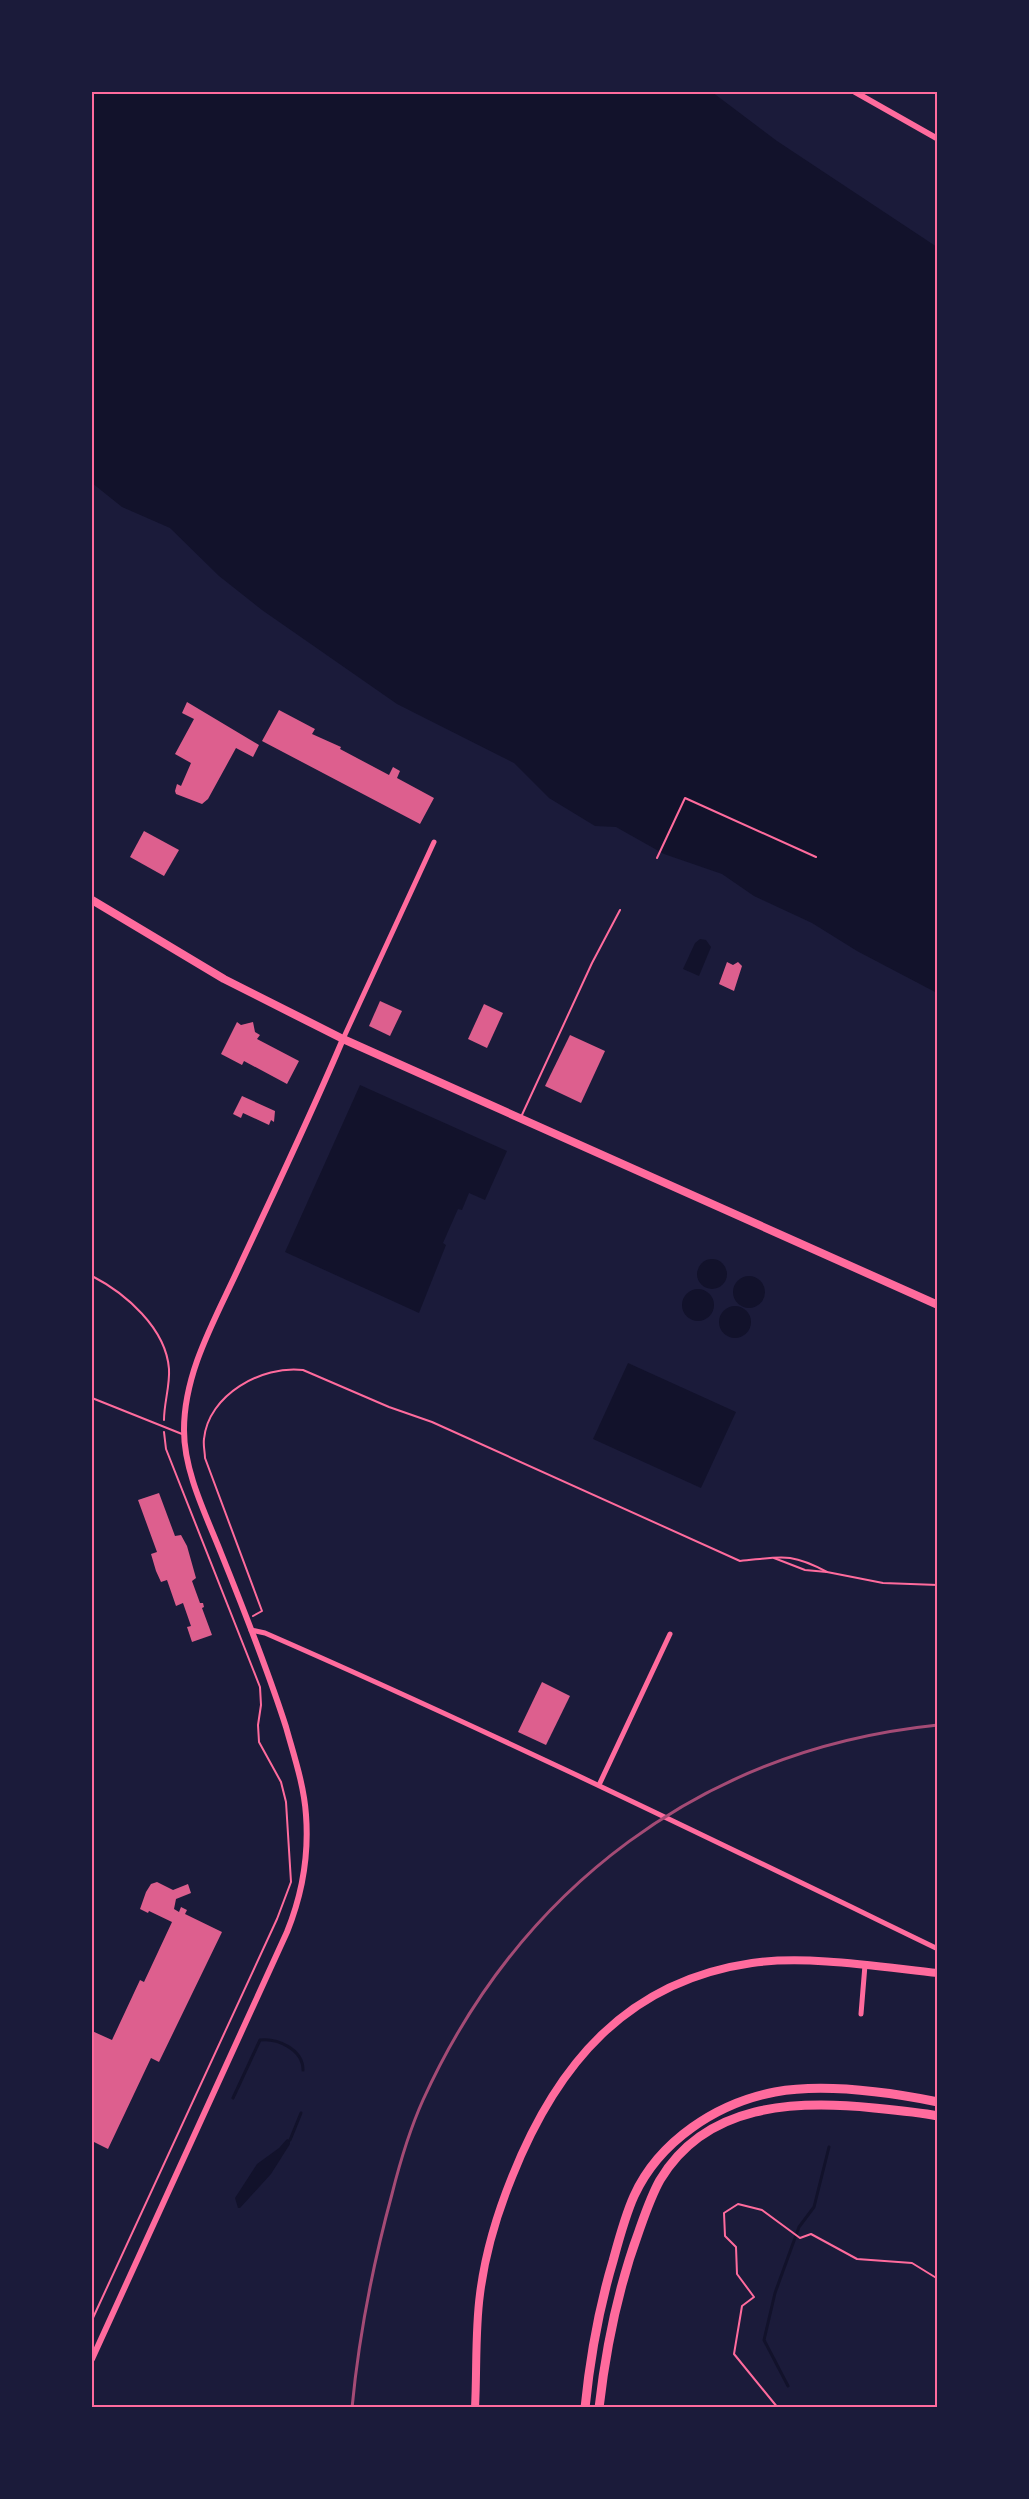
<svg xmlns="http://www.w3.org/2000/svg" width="1029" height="2499" viewBox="0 0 1029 2499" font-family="'Nunito Sans',sans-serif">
  <rect width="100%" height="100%" fill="#1b1b3a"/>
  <g fill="#12122b">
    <path d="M92,92H712L777,141L937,247V993L857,951L812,923L754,896L722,874L664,854L616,827L595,826L549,798L514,763L397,704L262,610L219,576L170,528L122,507L92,483Z"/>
    <path d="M700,939L706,940L711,947L699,976L683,969L695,943Z"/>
    <path d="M360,1085L507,1151L485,1200L469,1193L462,1210L458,1209L443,1243L446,1245L419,1313L285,1252Z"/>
    <circle cx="712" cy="1274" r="15"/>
    <circle cx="749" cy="1292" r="16"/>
    <circle cx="698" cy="1305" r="16"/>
    <circle cx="735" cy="1322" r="16"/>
    <path d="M628,1363L736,1412L701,1488L593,1439Z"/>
    <path d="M287,2139L290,2140V2144L271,2174L240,2208H238L235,2198L257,2164L279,2148Z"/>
  </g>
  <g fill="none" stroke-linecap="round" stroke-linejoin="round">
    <g stroke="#12122b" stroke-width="3">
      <path d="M233,2098L260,2040C277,2038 303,2049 303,2070"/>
      <path d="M290,2140L301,2113"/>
      <path d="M788,2386L764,2340L775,2293L799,2227L814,2207L829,2147"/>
    </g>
  </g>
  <g fill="#dd5f8e">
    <path d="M187,702L259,745L253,757L236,748L208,799L202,804L176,794L175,791L177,784L181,786L191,763L175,754L194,719L182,713Z"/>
    <path d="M279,710L315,729L312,734L341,747L340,749L389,775L393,767L400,771L397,778L434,798L420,824L262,741Z"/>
    <path d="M144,831L179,850L164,876L130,857Z"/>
    <path d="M727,962L733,965L738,962L742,966L734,991L719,984Z"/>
    <path d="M380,1001L402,1011L390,1036L369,1026Z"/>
    <path d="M484,1004L503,1013L487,1048L468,1039Z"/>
    <path d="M237,1022L241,1025L253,1022L255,1032L260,1035L257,1039L299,1061L287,1084L244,1061L242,1065L221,1054Z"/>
    <path d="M570,1035L605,1051L581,1103L545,1086Z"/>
    <path d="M242,1096L275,1111L274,1122L271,1120L269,1125L243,1113L241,1118L233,1114Z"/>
    <path d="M159,1493L175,1536L181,1535L187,1546L196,1578L192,1581L200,1603H203L204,1607L202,1608L212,1635L192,1642L187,1627L191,1626L183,1603L176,1606L167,1580L161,1582L156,1571L151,1554L157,1552L138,1500Z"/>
    <path d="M542,1682L570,1696L546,1745L518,1732Z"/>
    <path d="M157,1882L173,1890L188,1884L191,1893L176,1899L174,1909L179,1912L181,1907L187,1910L185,1914L222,1932L159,2062L151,2058L108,2149L92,2141V2031L112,2040L140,1980L144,1982L172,1922L149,1911L148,1913L140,1909L146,1892L151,1884Z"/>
  </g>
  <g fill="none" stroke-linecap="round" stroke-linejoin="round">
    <g stroke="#ff6b9d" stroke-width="2">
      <path d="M657,858L685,798L816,857"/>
      <path d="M92,1276C125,1293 166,1328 169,1369C170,1386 164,1403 164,1420"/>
      <path d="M774,1558L805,1570L827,1572L883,1583L938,1585"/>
      <path d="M253,1616L262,1611L205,1458C205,1452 203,1445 204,1439C208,1395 262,1365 303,1370L389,1407L432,1422L740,1561C781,1557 790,1552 827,1572"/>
      <path d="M92,2320L277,1919L291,1882L286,1802L281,1782L259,1742L258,1725L261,1705L260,1687L166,1449L164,1432"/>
      <path d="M778,2408L734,2354L742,2306L754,2297L737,2274L736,2247L725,2236L724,2213L738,2204L762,2210L800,2238L811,2234L857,2259L912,2263L938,2279"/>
    </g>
    <g stroke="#ff6b9d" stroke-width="2">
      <path d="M521,1117L592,963L620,910"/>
      <path d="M92,1398L182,1434"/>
    </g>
    <g stroke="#ff6b9d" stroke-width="5">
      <path d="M343,1039L434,842"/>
      <path d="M251,1630L265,1633C492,1732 715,1841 938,1949"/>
      <path d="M599,1785L670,1634"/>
      <path d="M861,2014L865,1965"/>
    </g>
    <g stroke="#ff6b9d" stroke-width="6">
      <path d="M855,92L938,139"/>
      <path d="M92,2359L287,1932C302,1895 309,1855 306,1815C304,1785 294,1756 286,1727C267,1668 244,1610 221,1553C206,1515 184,1472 184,1430C184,1371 216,1318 240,1265C275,1190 311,1115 343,1039"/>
    </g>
    <g stroke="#ff6b9d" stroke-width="8">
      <path d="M92,900L224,979L343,1039L938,1305"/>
      <path d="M475,2408C477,2370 475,2331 480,2294C485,2254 497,2214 512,2177C557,2064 627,1981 752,1963C808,1955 881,1967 938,1973"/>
    </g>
    <g stroke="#ff6b9d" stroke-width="9">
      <path d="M585,2408C590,2358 599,2308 613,2261C619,2239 625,2216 634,2196C659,2141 717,2103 775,2092C825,2083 888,2092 938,2102"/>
      <path d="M599,2408C606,2347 618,2288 639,2231C645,2214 651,2196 660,2180C706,2103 795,2100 874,2108C895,2110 917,2112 938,2116"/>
    </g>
    <path stroke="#a44b75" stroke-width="3" d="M352,2408C359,2335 373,2264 392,2194C400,2162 410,2129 423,2100C520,1887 703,1749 938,1725"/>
  </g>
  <rect width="1029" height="2499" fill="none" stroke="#1b1b3a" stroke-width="186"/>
  <rect x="93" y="93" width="843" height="2313" fill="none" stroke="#ff6b9d" stroke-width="2"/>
</svg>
